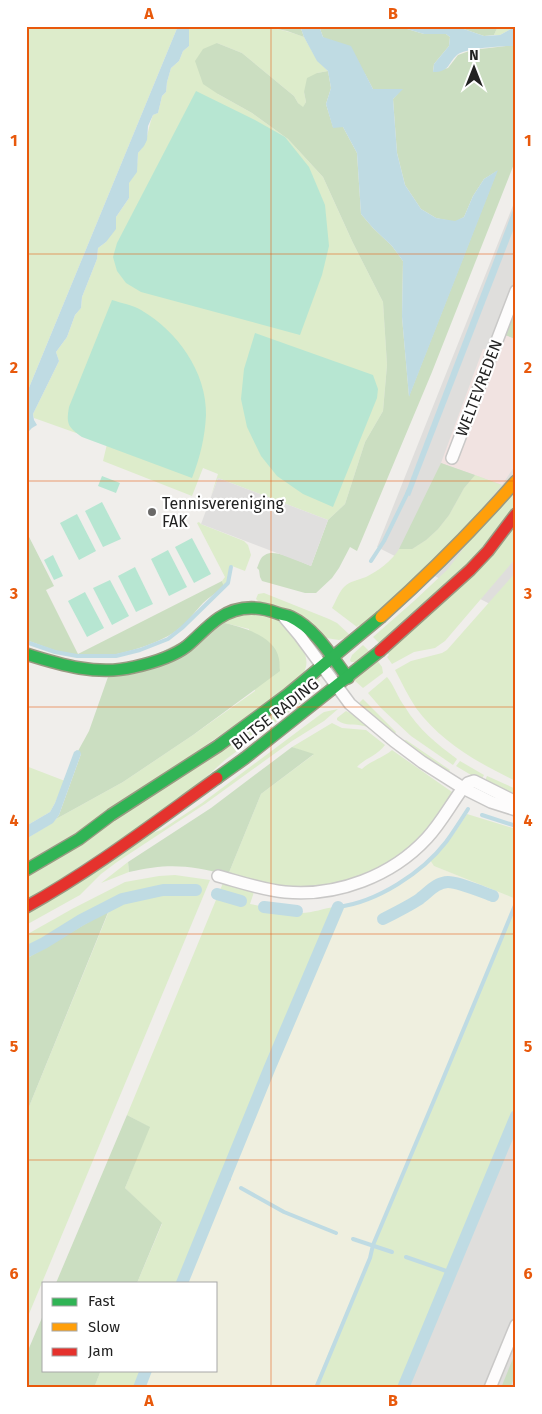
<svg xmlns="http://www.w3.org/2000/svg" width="542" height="1414" viewBox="0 0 542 1414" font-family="'Fira Sans',sans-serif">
  <rect width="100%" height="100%" fill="#f0eeeb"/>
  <g fill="#dfdedc">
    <path d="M516,198V758L496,607L377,547Z"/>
    <path d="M516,1116V1388H405Z"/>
  </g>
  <path fill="#f1e3e1" d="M502,334L516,339V464L502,485L441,463L483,349L496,350Z"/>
  <path fill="#efefdf" d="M430,860L434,866L516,899V904L416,1146L314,1388H139L147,1370H216V1283H183L336,907H346L370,900L387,891Z"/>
  <g fill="#ddeccb">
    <path d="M26,26H178L26,395Z"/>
    <path d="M189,26C228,26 266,22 304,37L317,60L328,71L317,73L304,92L306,102L303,108L298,103L294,96L242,53L217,43L218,94L252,113L288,139L323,177L353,243L383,302L387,365L383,411L365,442L345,504L328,520L218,478L211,496L218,474L203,468L192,496L103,461L107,444L34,418L33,414L59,361L56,352L67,337L75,315L81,308L82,297L97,259L98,248L106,242L116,217L129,198V182C136,174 138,164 138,153C149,141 147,129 153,115L158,113L162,96L166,92L167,82L171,68L179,61L183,51L189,46Z"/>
    <path d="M498,26H516V29L513,28L500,35H494Z"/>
    <path d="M475,475L502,485L449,547L362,628L359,625L357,627L332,608C336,601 339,592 344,587C350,581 358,580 366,577C378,571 392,561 399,549H412L426,540L438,529L449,515L464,488Z"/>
    <path d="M516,488V506L487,547L381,645L373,637L414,601L447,570L470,540Z"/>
    <path d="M199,522L201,524L244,541L248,545L251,555L245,571L232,566L229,579L224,587L222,581L225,577L197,523Z"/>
    <path d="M514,527L516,528V558L445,641L435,648L414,652L392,664L387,657L389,655L386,651Z"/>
    <path d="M516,572V781C478,763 441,742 416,708C408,696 402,683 395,670L411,661L442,653L447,650Z"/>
    <path d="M264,593L329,619L337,623L351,636L339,640L326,638L259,602L256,599L258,594Z"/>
    <path d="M244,614L277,617C289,632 316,653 303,674C299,680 292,685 286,690L94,822L26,862V839L47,826L56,819L123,782L193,735L255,691L249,629L221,622Z"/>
    <path d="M363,645L371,653L356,662H351L350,660L352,655Z"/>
    <path d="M377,660L382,667L383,673L363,688L354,680Z"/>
    <path d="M387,677C394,685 398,698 405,707C418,729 437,744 457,759L453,765L411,736L381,708L368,693Z"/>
    <path d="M318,678L320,680L314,690L301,703L225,760L184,797L26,902V877Z"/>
    <path d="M363,699L396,732L393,736L359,703Z"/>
    <path d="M338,709L324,721L292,741L205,804L117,862L101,874L80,895L26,925V912L143,836L161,830L202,803L321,714L324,712Z"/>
    <path d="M346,711L360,718L387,741C379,738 372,728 364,726C353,723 347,727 337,720V718Z"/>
    <path d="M332,723L342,728L366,730L385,745C377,756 365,758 357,767L362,769C370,761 383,758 392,750L452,792C452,802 435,821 427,829C422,836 416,844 409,850C382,873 338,887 303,889C278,890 252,881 228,875L261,794L313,755L292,747Z"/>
    <path d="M406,740L450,770L447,774L402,741Z"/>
    <path d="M460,761L484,775L481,781L456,766Z"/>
    <path d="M26,766L65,781L55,803L50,812L26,826Z"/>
    <path d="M487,776L516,789V799L484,783Z"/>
    <path d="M467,814L516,829V899L434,866L430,860L455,832Z"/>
    <path d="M128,862L129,872L101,883Z"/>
    <path d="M175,875L210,880L26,1321V1114L109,911L81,926L26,959V935L72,909L125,882L159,876Z"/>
    <path d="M223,883L254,892L250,904C267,907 283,913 301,913C313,913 324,908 336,907L183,1283H137L162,1224L125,1188L149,1127L127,1115Z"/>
    <path d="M516,904V1120L406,1388H314L416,1146Z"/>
    <path d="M101,1370H147L139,1388H94Z"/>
  </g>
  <g fill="#cbdec1">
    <path d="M263,26H300L304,37L287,31Z"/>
    <path d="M319,26H397L424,34H446L450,37L449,46L434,64L433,72L448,68L458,55L472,50L506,46H516V159L432,372L357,551L350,547L339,568L332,578L316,593H305L262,581L260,577L259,570L257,568C259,564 260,557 265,555C275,548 300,562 311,566L328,520L345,504L365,442L383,411L387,365L383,302L353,243L323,177L288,139L252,113L218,94L203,84L195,61L203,49L217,43L242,53L294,96L298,103L303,107L306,102L304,92L307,78L317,73L328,71L331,88L326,104L333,127H343L357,153L361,214L373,228L392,246L403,261L402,317L409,396L497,171L484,179L473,196L464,217L455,222L436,218L421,209L405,185L397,153L393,99L402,89H373L365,74L323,37Z"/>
    <path d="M455,26H498L494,35L484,36Z"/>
    <path d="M516,296V339L502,334Z"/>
    <path d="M441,463L475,475L464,488L449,515L438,529L426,540L412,549H399Z"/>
    <path d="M26,531L54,586L46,590L78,654L222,581L224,587C217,592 209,597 203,603C194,613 185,625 173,633C149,648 106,660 78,656C60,653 43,646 26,640Z"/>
    <path d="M221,622C241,627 275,635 279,659C280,663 279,667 280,671L193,735L123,782L56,819L59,815L81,754L78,751L89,731L109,674L119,673Z"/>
    <path d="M292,747L314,754L261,794L228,875C189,865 168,863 129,872L128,862L211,808Z"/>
    <path d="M109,910L26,1114V959Z"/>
    <path d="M127,1115L150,1127L125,1188L162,1223L137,1283H56Z"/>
    <path d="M44,1313V1370H101L94,1388H26V1355Z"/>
    <path d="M516,1351V1373L510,1388H501Z"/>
  </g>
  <g fill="#b7e6d2">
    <path d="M196,91L255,120L285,137L309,167L325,205L329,246L322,275L300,335L141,292L126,283L117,271L113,257L117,243Z"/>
    <path d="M112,300C121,303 133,305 141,310C177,331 207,372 206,415C205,437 200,458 192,478L82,437C68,427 66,424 69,407Z"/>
    <path d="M255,333L373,375L378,389L377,398L333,507L303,494L277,476L261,456L247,427L241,399L244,369Z"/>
    <path d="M102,476L120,483L116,493L98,486Z"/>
    <path d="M102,502L121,539L103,547L85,511Z"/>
    <path d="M77,514L96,551L79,560L60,523Z"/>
    <path d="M192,538L211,574L194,583L175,547Z"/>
    <path d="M168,550L187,587L169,596L151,559Z"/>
    <path d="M53,555L63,576L54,580L44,560Z"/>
    <path d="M135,567L153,604L136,612L118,576Z"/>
    <path d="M110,580L129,616L112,625L93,588Z"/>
    <path d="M85,592L104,628L87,637L68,601Z"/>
  </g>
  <path fill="#e0dfde" d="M218,478L328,520L311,566L201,524Z"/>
  <g fill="#bfdbe3">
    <path d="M178,26H189V46L183,51L179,61L171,68L167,82L166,92L162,96L158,113L153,115L148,126L147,140L144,146L138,153L137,172L129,183V198L116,217V229L106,242L98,248L97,259L82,297L81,308L75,315L67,337L56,352L59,361L33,414L34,420L37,425L32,428L26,434V395Z"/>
    <path d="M300,26H319L323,37L351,46L373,89H403L393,99L397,153L405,185L421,209L436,218L455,221L464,217L473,196L484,179L498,170L409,397L402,317L403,261L392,246L373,228L361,214L357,153L343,127L333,128L326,104L331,88L328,71L317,61L304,37Z"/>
    <path d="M397,26H455L484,36L500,35L513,28L516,29V46C504,46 466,48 457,55C447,64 450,72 433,72L434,64L449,46L450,37L446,34H424Z"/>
    <path d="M516,202V223L410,496L405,494Z"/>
    <path d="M77,750L80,751L81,754L59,815L53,823L26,839V826L50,812L55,803L74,752Z"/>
  </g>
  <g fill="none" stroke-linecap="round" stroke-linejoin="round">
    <g stroke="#bfdbe3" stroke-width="4">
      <path d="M371,561L384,541L409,490"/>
      <path d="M26,642L55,652L77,656H116L140,650L168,639L182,628L228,583L231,567"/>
      <path d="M482,815L516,826"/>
      <path d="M338,907C377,902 422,873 446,842C454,831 461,820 468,809"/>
      <path d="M226,1176L229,1179"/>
      <path d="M241,1188L284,1212L336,1233"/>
      <path d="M353,1239L392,1252"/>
      <path d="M406,1257L452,1273"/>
      <path d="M316,1388L370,1258L373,1245L443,1079L516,903"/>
    </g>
    <g stroke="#bfdbe3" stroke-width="12">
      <path d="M217,894L241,901"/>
      <path d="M264,907L297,911"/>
      <path d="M383,919C395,913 407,907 418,900C427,894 436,882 448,882C459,882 482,892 493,896"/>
      <path d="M26,952L44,943L81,920L122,899L163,890H196"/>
      <path d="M182,1283L270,1067L338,907"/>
      <path d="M139,1388L146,1370"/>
      <path d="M403,1388L516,1116"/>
    </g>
    <defs>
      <g id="street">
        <path d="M452,458L516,291"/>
        <path d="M284,617L300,636L350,704L394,741L422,762L463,788L491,802L516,810"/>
        <path d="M218,876C240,882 263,890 285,892C337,897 392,876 427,838C441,823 451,804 463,788L468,783L474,781L516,802"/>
        <path d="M490,1388L516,1325"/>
      </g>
      <g id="fast">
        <path d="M26,654C61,665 98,676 134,667C152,663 173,657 187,646C198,637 207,626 219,618C237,606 256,605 277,613C282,615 287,615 291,617C316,629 332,657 348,678"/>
        <path d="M217,778L245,758L380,651"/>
        <path d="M26,870L79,839L111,815L218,746L287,695L381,617"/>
      </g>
      <path id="slow" d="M381,617C429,574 474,529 516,481"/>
      <g id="jam">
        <path d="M380,651L470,570L488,551L516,514"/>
        <path d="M26,907C93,870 154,823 217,778"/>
      </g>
    </defs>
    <use href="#street" stroke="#c9c8c7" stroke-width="14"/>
    <use href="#fast" stroke="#999a82" stroke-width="14"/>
    <use href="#slow" stroke="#999a82" stroke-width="14"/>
    <use href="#jam" stroke="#999a82" stroke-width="14"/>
    <use href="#street" stroke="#fdfcfc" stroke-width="11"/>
    <use href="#fast" stroke="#30b455" stroke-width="11"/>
    <use href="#slow" stroke="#ff9f0a" stroke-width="11"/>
    <use href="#jam" stroke="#e5322d" stroke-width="11"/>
  </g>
  <path fill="none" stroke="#e8590c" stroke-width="1" stroke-opacity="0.55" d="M271,26V1388M26,254H516M26,481H516M26,707H516M26,934H516M26,1160H516"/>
  <circle fill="#6a6968" stroke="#fff" stroke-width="2" cx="152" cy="512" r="5"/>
  <g text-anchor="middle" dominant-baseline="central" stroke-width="4.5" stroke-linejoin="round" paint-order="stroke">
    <g font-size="16" fill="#222" stroke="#fff">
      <text transform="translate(479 388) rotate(-69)">WELTEVREDEN</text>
      <text transform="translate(275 714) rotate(-38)">BILTSE RADING</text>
    </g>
    <g font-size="16" fill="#222" stroke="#fff" text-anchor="start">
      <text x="162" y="503">Tennisvereniging<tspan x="162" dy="18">FAK</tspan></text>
    </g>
  </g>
  <rect width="542" height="1414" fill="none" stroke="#ffffff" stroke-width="55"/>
  <rect x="42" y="1282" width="175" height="90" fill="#ffffff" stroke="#a7a7a7"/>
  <rect x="52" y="1298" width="25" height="8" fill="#30b455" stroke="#a7a7a7"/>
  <text x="88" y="1306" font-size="15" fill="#222222">Fast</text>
  <rect x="52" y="1323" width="25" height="8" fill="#ff9f0a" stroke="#a7a7a7"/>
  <text x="88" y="1332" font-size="15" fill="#222222">Slow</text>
  <rect x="52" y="1348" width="25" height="8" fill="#e5322d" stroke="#a7a7a7"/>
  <text x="88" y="1356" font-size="15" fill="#222222">Jam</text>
  <g transform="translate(474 68)" stroke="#ffffff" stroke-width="4" paint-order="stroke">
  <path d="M0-4L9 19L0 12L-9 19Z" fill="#222222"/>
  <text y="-8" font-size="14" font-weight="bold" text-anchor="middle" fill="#222222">N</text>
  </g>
  <rect x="28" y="28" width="486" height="1358" fill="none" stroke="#e8590c" stroke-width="2"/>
  <g font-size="16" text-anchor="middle" font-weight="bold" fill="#e8590c">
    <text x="149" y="19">A</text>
    <text x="393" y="19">B</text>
    <text x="14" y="146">1</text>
    <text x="528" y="146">1</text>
    <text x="14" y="373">2</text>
    <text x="528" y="373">2</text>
    <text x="14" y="599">3</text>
    <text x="528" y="599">3</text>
    <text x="14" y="826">4</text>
    <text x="528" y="826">4</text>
    <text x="14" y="1052">5</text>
    <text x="528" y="1052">5</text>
    <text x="14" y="1279">6</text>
    <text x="528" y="1279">6</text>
    <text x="149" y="1406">A</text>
    <text x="393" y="1406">B</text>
  </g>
</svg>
